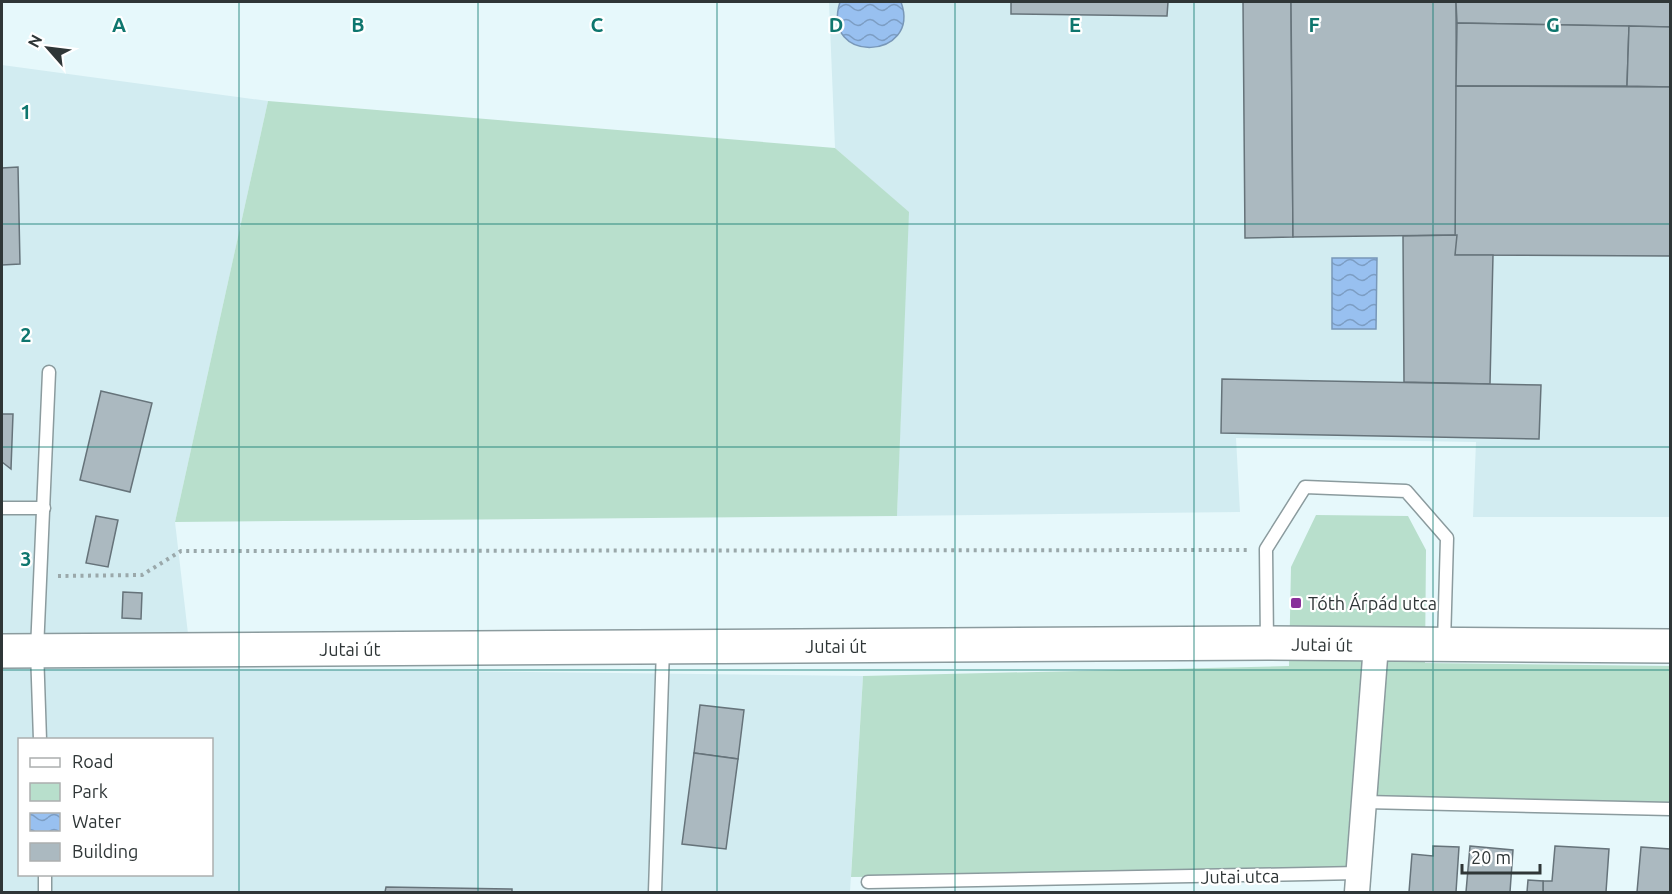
<svg xmlns="http://www.w3.org/2000/svg" width="1672" height="894" viewBox="0 0 1672 894" font-family="Ubuntu,sans-serif">
  <defs>
    <pattern id="water-waves" width="16" height="10" patternUnits="userSpaceOnUse" patternTransform="scale(1.5)"><rect width="16" height="10" fill="#98c0f0"/><path d="M0 5q4-4 8 0t8 0" fill="none" stroke="#7c9dc3"/></pattern>
  </defs>
  <rect width="100%" height="100%" fill="#e6f8fb"/>
  <g fill="#d2ecf1" fill-rule="evenodd">
    <path d="M829,2H1670V517H1473L1476,442L1236,438L1240,512L897,516L908,212L835,148Z"/>
    <path d="M2,65L268,101L175,522L192,668L863,676L850,892H2ZM20,740H212V874H20Z"/>
  </g>
  <g fill="#b8dfcc">
    <path d="M268,101L835,148L909,212L897,516L175,522Z"/>
    <path d="M1316,515L1408,516L1426,550L1425,663L1670,666V813L1366,802L1359,873L851,877L863,676L1289,666L1291,567Z"/>
  </g>
  <g fill="url(#water-waves)" stroke="#7897b8" stroke-width="1.5">
    <path d="M840,2H901C922,60 820,65 840,2Z"/>
    <path d="M1332,258H1377L1376,329H1332Z"/>
  </g>
  <g fill="#abb9c0" stroke="#66737a" stroke-width="1.5">
    <path d="M1011,2H1168L1167,16L1011,14Z"/>
    <path d="M1243,2H1291L1293,237L1245,238Z"/>
    <path d="M1291,2H1456L1457,235L1293,237Z"/>
    <path d="M1456,2H1670V27L1457,23Z"/>
    <path d="M1457,23L1629,26L1627,86H1456Z"/>
    <path d="M1629,26L1670,27V87L1627,86Z"/>
    <path d="M1456,86L1670,87V256L1455,255Z"/>
    <path d="M18,167L20,264L2,265V168Z"/>
    <path d="M1457,235L1455,255H1493L1490,384L1404,382L1403,236Z"/>
    <path d="M1222,379L1541,385L1539,439L1221,433Z"/>
    <path d="M101,391L152,403L130,492L80,480Z"/>
    <path d="M2,414H13L11,469L2,462Z"/>
    <path d="M96,516L118,520L108,567L86,563Z"/>
    <path d="M123,592L142,593L141,619L122,618Z"/>
    <path d="M700,705L744,710L738,759L694,753Z"/>
    <path d="M694,753L738,759L726,849L682,844Z"/>
    <path d="M1433,846L1459,847L1456,892H1409L1412,854L1433,856Z"/>
    <path d="M1470,846L1513,850L1510,892H1466Z"/>
    <path d="M1555,846L1609,849L1606,892H1543V881H1552Z"/>
    <path d="M1641,847L1670,849V892H1637Z"/>
    <path d="M1528,880L1543,881V892H1527Z"/>
    <path d="M386,887L512,889V892H385Z"/>
  </g>
  <g fill="none" stroke-linecap="round" stroke-linejoin="round">
    <defs>
      <g id="service">
        <path d="M2,508H44"/>
        <path d="M1267,643L1266,549L1305,487L1406,491L1447,538L1444,643"/>
        <path d="M40,740L37,650L49,372"/>
        <path d="M1365,802L1670,809"/>
        <path d="M45,874V892"/>
        <path d="M868,882L1359,873"/>
        <path d="M655,892L663,648"/>
      </g>
      <path id="minor" d="M1357,892L1376,645"/>
      <path id="secondary" d="M2,651L1267,643L1670,646"/>
    </defs>
    <use href="#service" stroke="#8b9b9e" stroke-width="15"/>
    <use href="#minor" stroke="#8b9b9e" stroke-width="27"/>
    <use href="#secondary" stroke="#8b9b9e" stroke-width="36"/>
    <path stroke="#9aa8aa" stroke-width="4" stroke-dasharray="3 4.5" stroke-linecap="butt" d="M58,576L142,575L181,551L1247,550"/>
    <use href="#service" stroke="#fff" stroke-width="12"/>
    <use href="#minor" stroke="#fff" stroke-width="24"/>
    <use href="#secondary" stroke="#fff" stroke-width="33"/>
  </g>
  <path fill="none" stroke="#0f766e" stroke-width="1.5" stroke-opacity="0.55" d="M239,2V892M478,2V892M717,2V892M955,2V892M1194,2V892M1433,2V892M2,224H1670M2,447H1670M2,670H1670"/>
  <rect fill="#892f9a" stroke="#fff" stroke-width="2" x="1290" y="597" width="12" height="12" rx="3"/>
  <g text-anchor="middle" dominant-baseline="central" stroke-width="4.5" stroke-linejoin="round" paint-order="stroke">
    <g font-size="18" fill="#2f3637" stroke="#fff" text-anchor="start">
      <text x="1308" y="603">Tóth Árpád utca</text>
    </g>
    <g font-size="18" fill="#2f3637" stroke="#fff">
      <text transform="translate(1322 644) rotate(1)">Jutai út</text>
      <text x="836" y="646">Jutai út</text>
      <text x="350" y="649">Jutai út</text>
      <text transform="translate(1240 876) rotate(-1)">Jutai utca</text>
    </g>
  </g>
  <g font-size="20" text-anchor="middle" font-weight="bold" fill="#0f766e" stroke="#fff" stroke-width="4.5" stroke-linejoin="round" paint-order="stroke">
    <text x="119" y="32">A</text>
    <text x="358" y="32">B</text>
    <text x="597" y="32">C</text>
    <text x="836" y="32">D</text>
    <text x="1075" y="32">E</text>
    <text x="1314" y="32">F</text>
    <text x="1553" y="32">G</text>
    <text x="26" y="119">1</text>
    <text x="26" y="342">2</text>
    <text x="26" y="566">3</text>
  </g>
  <rect width="1672" height="894" fill="none" stroke="#2f3637" stroke-width="6"/>
  <rect x="18" y="738" width="195" height="138" fill="#ffffff" stroke="#acafaf" stroke-width="1.5"/>
  <rect x="30" y="758" width="30" height="9" fill="#ffffff" stroke="#acafaf" stroke-width="1.5"/>
  <text x="72" y="768" font-size="18" fill="#2f3637">Road</text>
  <rect x="30" y="783" width="30" height="18" fill="#b8dfcc" stroke="#acafaf" stroke-width="1.5"/>
  <text x="72" y="798" font-size="18" fill="#2f3637">Park</text>
  <rect x="30" y="813" width="30" height="18" fill="url(#water-waves)" stroke="#acafaf" stroke-width="1.5"/>
  <text x="72" y="828" font-size="18" fill="#2f3637">Water</text>
  <rect x="30" y="843" width="30" height="18" fill="#abb9c0" stroke="#acafaf" stroke-width="1.5"/>
  <text x="72" y="858" font-size="18" fill="#2f3637">Building</text>
  <g transform="translate(48 48) rotate(298)" stroke="#ffffff" stroke-width="4.5" paint-order="stroke">
  <path d="M0-4.5L10 22L0 15L-10 22Z" fill="#2f3637"/>
  <text y="-9" font-size="16" font-weight="bold" text-anchor="middle" fill="#2f3637">N</text>
  </g>
  <path d="M1462 864v9h78v-9" fill="none" stroke="#2f3637" stroke-width="3"/>
  <text x="1471" y="864" font-size="18" fill="#2f3637" stroke="#ffffff" stroke-width="4.5" paint-order="stroke">20 m</text>
</svg>
